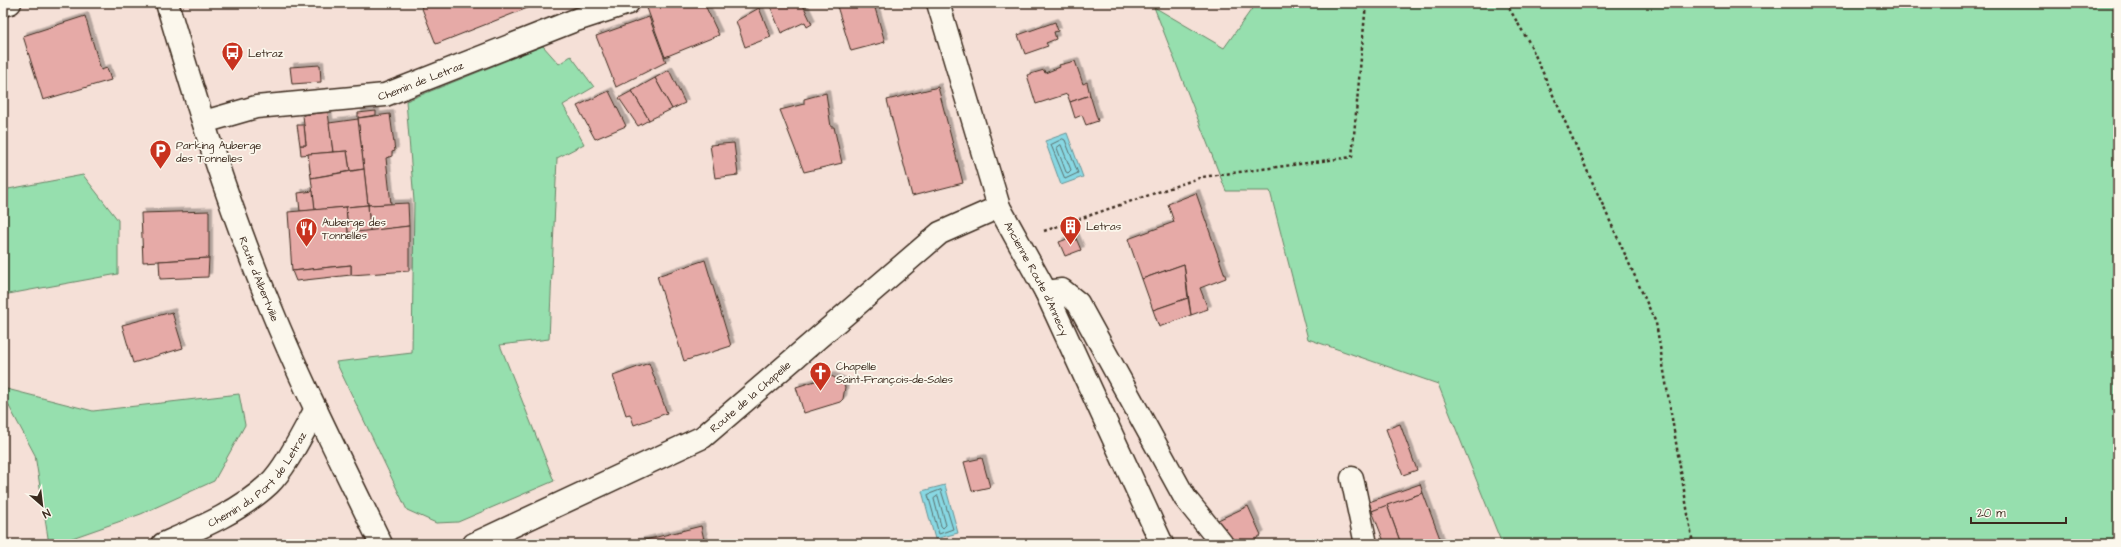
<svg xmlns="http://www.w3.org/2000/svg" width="2121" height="547" viewBox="0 0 2121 547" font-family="'Architects Daughter',sans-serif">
  <defs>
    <filter id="shadow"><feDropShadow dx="3.5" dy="-3.5" stdDeviation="0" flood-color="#0004"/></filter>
  </defs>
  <rect width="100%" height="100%" fill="#f5e0d7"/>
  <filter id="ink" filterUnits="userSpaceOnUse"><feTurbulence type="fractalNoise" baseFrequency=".025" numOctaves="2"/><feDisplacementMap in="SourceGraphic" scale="8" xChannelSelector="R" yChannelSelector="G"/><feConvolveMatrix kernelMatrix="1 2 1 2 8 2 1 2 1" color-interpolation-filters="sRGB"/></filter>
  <g filter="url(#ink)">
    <g fill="#96dfae" stroke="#688466">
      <path d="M1256,3H2118V544H1502L1438,384L1308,339L1270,191H1226L1154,7L1224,48Z"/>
      <path d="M543,46L559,64L571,56L594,87L563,105L584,144L557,158L549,339L500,345L554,481L458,522L436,523L407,510L336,362L412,353L414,201L406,101Z"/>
      <path d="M83,175L118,220V274L3,295V190Z"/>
      <path d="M3,388L93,411L239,394L245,425L214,481L141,514L55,544H49L35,455L3,395Z"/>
    </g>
    <g fill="#88d8e3" stroke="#699294">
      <path d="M1067,133L1083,177L1061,185L1045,141Z"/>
      <path d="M945,485L958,533L935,539L922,491Z"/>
    </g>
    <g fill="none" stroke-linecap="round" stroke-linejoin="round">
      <g stroke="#5a706d" stroke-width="1">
        <path d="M1063,139L1065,140L1078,173L1065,179L1051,145Z"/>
        <path d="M1061,145L1071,170L1068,173L1066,172L1057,148Z"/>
        <path d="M941,490L953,529L939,534L928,495Z"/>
        <path d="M938,496L946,525L943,528L941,526L934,499Z"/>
      </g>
    </g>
    <g fill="#e6aaa7" stroke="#3b2a1e" filter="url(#shadow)">
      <path d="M429,3H528L530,7L436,44L421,6Z"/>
      <path d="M663,3H704L719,35L665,57L647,8Z"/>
      <path d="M769,3H802L812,24L807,27L805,22L781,33Z"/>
      <path d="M836,3H892L875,8L885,42L851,51Z"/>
      <path d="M759,8L771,37L745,47L736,21Z"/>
      <path d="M85,16L101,70L107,68L111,80L43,100L23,36Z"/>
      <path d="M649,17L666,62L616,87L596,36Z"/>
      <path d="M1055,22L1058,31L1054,32L1056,39L1046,43L1048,46L1025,54L1018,35Z"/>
      <path d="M1075,61L1083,84L1087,82L1090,95L1070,102L1067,94L1036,104L1027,75L1044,70L1045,73L1060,67L1059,65Z"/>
      <path d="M320,65L321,82L292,84L290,67Z"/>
      <path d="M669,70L685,103L672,109L655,78Z"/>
      <path d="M655,78L672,109L649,120L632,91Z"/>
      <path d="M938,87L963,183L912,196L887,100Z"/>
      <path d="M609,91L626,126L595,139L577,106Z"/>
      <path d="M632,91L649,120L638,126L619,98Z"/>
      <path d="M826,93L831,127H834L842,163L804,172L780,110L804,104V99Z"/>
      <path d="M1090,95L1098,121L1086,125L1082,115L1075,118L1070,102Z"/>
      <path d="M376,111V115L358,118V113Z"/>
      <path d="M328,112L333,152L301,155L300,145H306L303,115Z"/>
      <path d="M390,114L395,151L392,152V156L386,158L391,204L368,205L358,118Z"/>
      <path d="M358,119L364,169L350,171L347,151L333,152L329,123Z"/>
      <path d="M297,125H304L306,145H300Z"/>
      <path d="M734,143L738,175L715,178L710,145Z"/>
      <path d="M347,151L350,171L311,178L308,154Z"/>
      <path d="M364,169L368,205L315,210L311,178Z"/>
      <path d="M313,191L315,210L300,211L298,193Z"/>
      <path d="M1196,193L1226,278L1200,288L1208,309L1191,315L1184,264L1142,279L1128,239L1174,222L1168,204Z"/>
      <path d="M408,203L409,226L370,231L368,205Z"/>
      <path d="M368,205L370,231L348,233L346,207Z"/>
      <path d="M346,207L348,233L409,226V271L351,275V265L292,271L288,212Z"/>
      <path d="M209,211V258L143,262L141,213Z"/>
      <path d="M1075,236L1081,250L1065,256L1059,242Z"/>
      <path d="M209,258L208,277L160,279L159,261Z"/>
      <path d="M705,260L731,346L684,361L657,276Z"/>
      <path d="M1184,264L1188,298L1153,310L1142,279Z"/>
      <path d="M351,265V275L296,281L292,271Z"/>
      <path d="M1188,298L1191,315L1159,327L1153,310Z"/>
      <path d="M172,312L183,348L133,363L122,325Z"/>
      <path d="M649,363L667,413L634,425L630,414L626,415L613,376Z"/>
      <path d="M831,376L842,381L845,387L843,399L840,402L804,413L796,387Z"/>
      <path d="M1400,424L1417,470L1403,475L1386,429Z"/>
      <path d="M982,458L990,487L972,491L964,462Z"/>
      <path d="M1420,484L1423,493L1372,511L1369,502Z"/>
      <path d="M1423,493L1442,544H1401L1387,505Z"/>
      <path d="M1387,505L1401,544H1385L1372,511Z"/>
      <path d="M1248,506L1261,535L1249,544H1233L1216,521Z"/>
      <path d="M701,526L705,544H629Z"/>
    </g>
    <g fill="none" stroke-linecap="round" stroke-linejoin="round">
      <defs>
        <g id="minor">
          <path id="s1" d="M938,3L999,207L1046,292L1162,544"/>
          <path d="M3,5L10,3"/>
          <path id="s2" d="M204,122L256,107L385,95L573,21L628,3"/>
          <path d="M1046,292L1062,290L1078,303L1185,498L1222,544"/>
          <path d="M1352,478L1366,544"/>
          <path id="s3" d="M163,544C200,528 239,512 269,484C286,468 304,430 316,409"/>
          <path id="s4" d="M474,544L703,437L940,233L999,207"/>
        </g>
        <g id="major">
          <path id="s5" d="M167,3C197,105 229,208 270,306C303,387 343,465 381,544"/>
        </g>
      </defs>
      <use href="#minor" stroke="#3b2a1e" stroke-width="25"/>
      <use href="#major" stroke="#3b2a1e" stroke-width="25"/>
      <g stroke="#3b2a1e" stroke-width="2.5" stroke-dasharray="3 3" stroke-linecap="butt">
        <path d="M1506,3L1530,44L1656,323L1693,544"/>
        <path d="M1044,231L1202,177L1352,157L1366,3"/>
      </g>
      <use href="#minor" stroke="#fbf7ec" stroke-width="22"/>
      <use href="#major" stroke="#fbf7ec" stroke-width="22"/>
    </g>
  </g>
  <defs>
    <symbol id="bus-pin" viewBox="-11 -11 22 30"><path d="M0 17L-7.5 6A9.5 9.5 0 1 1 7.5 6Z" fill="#c8321e" stroke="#fbf7ec"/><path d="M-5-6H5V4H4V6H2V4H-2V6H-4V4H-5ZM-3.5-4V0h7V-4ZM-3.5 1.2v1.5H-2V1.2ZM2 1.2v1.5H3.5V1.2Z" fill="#fff"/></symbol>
    <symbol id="parking-pin" viewBox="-11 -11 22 30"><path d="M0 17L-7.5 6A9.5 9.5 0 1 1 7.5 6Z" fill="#c8321e" stroke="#fbf7ec"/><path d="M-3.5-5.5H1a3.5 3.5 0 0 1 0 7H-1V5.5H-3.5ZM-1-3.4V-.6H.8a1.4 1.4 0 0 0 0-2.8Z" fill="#fff"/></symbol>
    <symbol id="building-pin" viewBox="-11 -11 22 30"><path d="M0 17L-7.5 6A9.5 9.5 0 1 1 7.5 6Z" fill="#c8321e" stroke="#fbf7ec"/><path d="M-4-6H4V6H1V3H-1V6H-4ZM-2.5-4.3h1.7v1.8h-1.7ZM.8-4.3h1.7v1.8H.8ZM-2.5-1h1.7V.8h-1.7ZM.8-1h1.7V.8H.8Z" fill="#fff"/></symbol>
    <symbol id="restaurant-pin" viewBox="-11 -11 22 30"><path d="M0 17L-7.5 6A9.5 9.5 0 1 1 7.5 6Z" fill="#c8321e" stroke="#fbf7ec"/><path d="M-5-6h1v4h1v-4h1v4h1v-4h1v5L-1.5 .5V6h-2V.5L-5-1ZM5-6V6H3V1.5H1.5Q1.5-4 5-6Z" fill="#fff"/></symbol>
    <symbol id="church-pin" viewBox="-11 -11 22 30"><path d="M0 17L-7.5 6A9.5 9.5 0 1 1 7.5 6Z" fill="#c8321e" stroke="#fbf7ec"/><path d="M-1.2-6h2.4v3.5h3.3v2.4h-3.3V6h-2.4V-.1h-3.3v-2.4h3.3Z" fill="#fff"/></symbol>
  </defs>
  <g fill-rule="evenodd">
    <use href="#bus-pin" x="220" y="40" width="25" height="34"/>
    <use href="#parking-pin" x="148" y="138" width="25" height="34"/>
    <use href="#building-pin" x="1058" y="214" width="25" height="34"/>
    <use href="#restaurant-pin" x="294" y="216" width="25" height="34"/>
    <use href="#church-pin" x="808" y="360" width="25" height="34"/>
  </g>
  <g text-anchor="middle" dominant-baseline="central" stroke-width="3.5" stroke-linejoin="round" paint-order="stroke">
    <g font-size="11" fill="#3b2a1e" stroke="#fbf7ec" text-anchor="start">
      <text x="248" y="53">Letraz</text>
      <text x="176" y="145">Parking Auberge<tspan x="176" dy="13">des Tonnelles</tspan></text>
      <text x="322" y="222">Auberge des<tspan x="322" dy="13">Tonnelles</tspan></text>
      <text x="1086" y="226">Letras</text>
      <text x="836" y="366">Chapelle<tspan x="836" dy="13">Saint-François-de-Sales</tspan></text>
    </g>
    <g font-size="11" fill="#3b2a1e" stroke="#fbf7ec">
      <text stroke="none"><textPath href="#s2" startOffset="222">Chemin de Letraz</textPath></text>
      <text stroke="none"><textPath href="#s5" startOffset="291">Route d'Albertville</textPath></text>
      <text stroke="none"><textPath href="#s1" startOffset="294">Ancienne Route d'Annecy</textPath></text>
      <text stroke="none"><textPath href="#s4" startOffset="315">Route de la Chapelle</textPath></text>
      <text stroke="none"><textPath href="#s3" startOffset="117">Chemin du Port de Letraz</textPath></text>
    </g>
  </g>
  <rect width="2121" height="547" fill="none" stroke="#fbf7ec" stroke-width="16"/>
  <rect x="8" y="8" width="2105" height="531" fill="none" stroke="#3b2a1e" stroke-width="1.5" filter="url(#ink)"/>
  <g transform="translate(42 505) rotate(152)" stroke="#fbf7ec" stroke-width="3" paint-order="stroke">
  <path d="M0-3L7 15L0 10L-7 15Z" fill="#3b2a1e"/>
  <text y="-6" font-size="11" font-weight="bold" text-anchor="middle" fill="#3b2a1e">N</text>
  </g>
  <path d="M1971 517v6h95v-6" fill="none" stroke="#3b2a1e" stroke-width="2"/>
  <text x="1977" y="517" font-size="12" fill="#3b2a1e" stroke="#fbf7ec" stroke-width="3" paint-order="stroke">20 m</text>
</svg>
